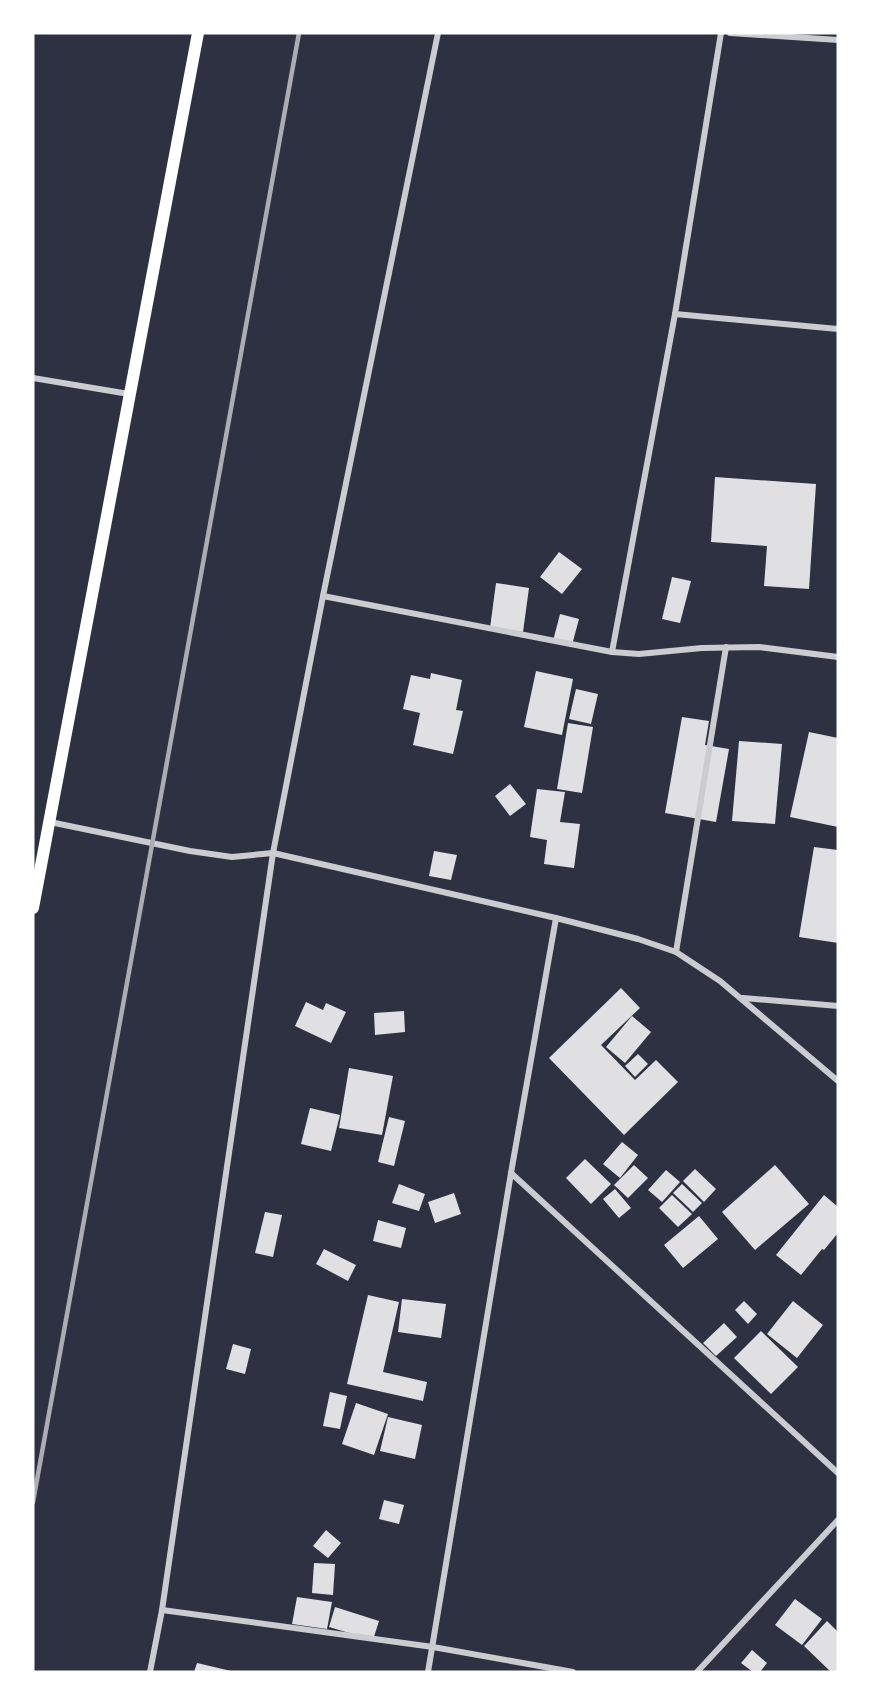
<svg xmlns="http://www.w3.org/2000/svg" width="871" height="1705" viewBox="0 0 871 1705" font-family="Overpass,sans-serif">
  <rect width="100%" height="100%" fill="#2d3142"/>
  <g fill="#e0e0e3">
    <path d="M715,477L816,484L809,589L764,586L767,546L711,542Z"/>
    <path d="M559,552L582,569L562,594L540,577Z"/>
    <path d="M672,577L691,581L680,623L662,619Z"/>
    <path d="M496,583L529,588L523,632L490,628Z"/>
    <path d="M560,614L579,619L572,645L553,641Z"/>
    <path d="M536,671L573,679L562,735L524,727Z"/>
    <path d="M431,673L462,680L456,710L463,711L453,754L413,745L420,713L403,709L411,675L430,679Z"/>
    <path d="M576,689L598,694L591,724L569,719Z"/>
    <path d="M682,717L709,721L705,745L729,749L716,822L665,813Z"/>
    <path d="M568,723L593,727L582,793L557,789Z"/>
    <path d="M809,732L838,738V827L790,817Z"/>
    <path d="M739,741L782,744L775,824L732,821Z"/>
    <path d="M510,784L526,804L510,816L495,796Z"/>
    <path d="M537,789L565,792L560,822L580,824L574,868L544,864L547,840L530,837Z"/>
    <path d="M814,847L838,850V943L799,937Z"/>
    <path d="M434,851L457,855L451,880L429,876Z"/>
    <path d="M621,988L640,1008L601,1045L635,1080L656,1060L678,1082L624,1135L549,1058Z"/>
    <path d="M306,1002L323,1010L326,1003L346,1012L331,1043L295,1026Z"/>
    <path d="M404,1011L405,1032L375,1035L374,1013Z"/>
    <path d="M632,1016L651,1032L625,1063L606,1047Z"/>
    <path d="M638,1054L648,1064L635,1077L625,1066Z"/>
    <path d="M349,1068L393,1076L382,1135L339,1128Z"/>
    <path d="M310,1108L340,1115L331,1151L301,1144Z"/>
    <path d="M389,1117L405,1121L394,1166L378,1162Z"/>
    <path d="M622,1142L638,1155L620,1178L603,1164Z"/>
    <path d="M585,1159L611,1184L591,1204L566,1178Z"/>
    <path d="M634,1165L648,1178L628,1198L614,1185Z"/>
    <path d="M775,1165L809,1204L755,1250L722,1212Z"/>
    <path d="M695,1169L716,1189L704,1202L683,1181Z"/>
    <path d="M666,1170L680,1182L662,1202L648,1190Z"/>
    <path d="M399,1184L425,1194L419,1211L392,1203Z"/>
    <path d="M682,1184L702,1203L693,1212L673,1193Z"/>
    <path d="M615,1189L631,1208L619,1218L603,1199Z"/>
    <path d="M454,1193L461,1214L435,1223L428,1202Z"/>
    <path d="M672,1195L692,1214L678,1227L659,1208Z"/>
    <path d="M824,1195L838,1207V1233L824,1250L822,1249L801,1275L776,1255Z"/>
    <path d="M265,1212L282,1215L273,1257L255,1253Z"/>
    <path d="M699,1216L718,1239L683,1268L664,1245Z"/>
    <path d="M378,1220L406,1228L401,1248L373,1241Z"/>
    <path d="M324,1249L356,1265L348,1281L316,1264Z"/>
    <path d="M368,1295L399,1302L383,1372L427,1382L423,1401L347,1384Z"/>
    <path d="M402,1299L446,1304L441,1338L398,1332Z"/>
    <path d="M744,1301L757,1314L748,1324L735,1310Z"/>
    <path d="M793,1301L823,1325L797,1358L767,1334Z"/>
    <path d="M724,1323L737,1337L716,1356L703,1343Z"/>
    <path d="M761,1331L798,1367L771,1394L734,1358Z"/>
    <path d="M233,1344L251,1349L245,1374L226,1369Z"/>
    <path d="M330,1392L347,1396L340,1429L323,1426Z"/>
    <path d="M356,1403L388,1414L374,1455L342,1444Z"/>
    <path d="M388,1417L422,1425L415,1459L380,1451Z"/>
    <path d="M384,1500L404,1505L399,1524L379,1519Z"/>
    <path d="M326,1530L341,1543L328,1558L313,1546Z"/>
    <path d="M314,1563L335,1564L333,1595L312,1593Z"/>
    <path d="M297,1597L332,1602L327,1629L292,1624Z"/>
    <path d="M795,1599L822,1619L802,1645L775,1625Z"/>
    <path d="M335,1607L379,1621L373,1640L329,1627Z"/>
    <path d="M827,1621L838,1632V1672H831L804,1646Z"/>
    <path d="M752,1650L767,1663L760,1672H753L741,1663Z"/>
    <path d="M197,1663L231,1671V1672H194Z"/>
  </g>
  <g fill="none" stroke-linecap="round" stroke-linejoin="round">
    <g stroke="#caccd0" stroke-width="6">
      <path d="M730,33L838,40"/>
      <path d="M675,314L838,329"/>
      <path d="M33,378L129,394"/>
      <path d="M323,596L612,652L639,654L702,648L759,647L838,657"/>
      <path d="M612,652L675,314L721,33"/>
      <path d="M50,822L190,851L232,857L273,853L556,918L638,939L676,952L720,981L838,1081"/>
      <path d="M676,952L726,647"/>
      <path d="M743,998L838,1006"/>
      <path d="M511,1173L838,1473"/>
      <path d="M162,1610L433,1647L573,1672"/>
      <path d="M150,1672L162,1610L273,853L323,596L438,33"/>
      <path d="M428,1672L511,1173L556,918"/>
      <path d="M697,1672L838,1520"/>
    </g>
    <path stroke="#fff" stroke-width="12" d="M33,908L198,33"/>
    <path stroke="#abadb3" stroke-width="4.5" d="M33,1502L299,33"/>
  </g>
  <rect width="871" height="1705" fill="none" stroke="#ffffff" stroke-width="69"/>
</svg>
